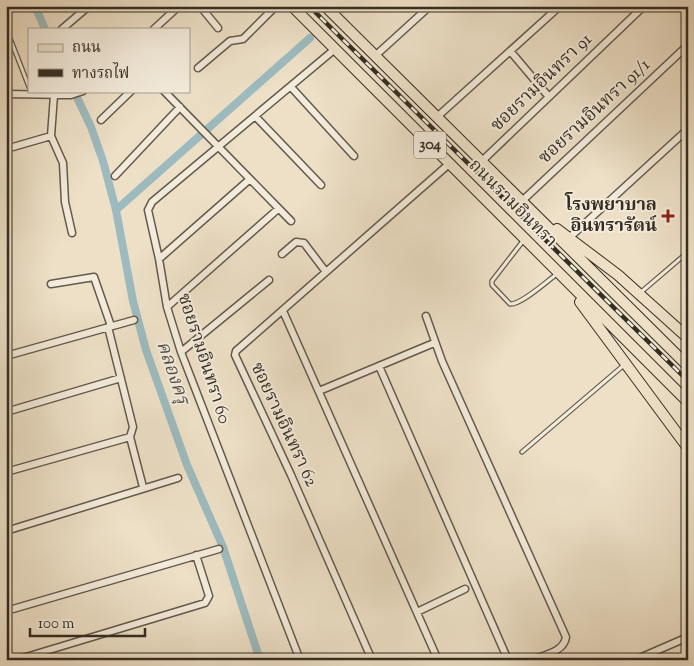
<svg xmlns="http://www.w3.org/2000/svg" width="694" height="666" font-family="'Sorts Mill Goudy','Noto Serif Thai',serif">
<rect width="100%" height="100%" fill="#ede0c7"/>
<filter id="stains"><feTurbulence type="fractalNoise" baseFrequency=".004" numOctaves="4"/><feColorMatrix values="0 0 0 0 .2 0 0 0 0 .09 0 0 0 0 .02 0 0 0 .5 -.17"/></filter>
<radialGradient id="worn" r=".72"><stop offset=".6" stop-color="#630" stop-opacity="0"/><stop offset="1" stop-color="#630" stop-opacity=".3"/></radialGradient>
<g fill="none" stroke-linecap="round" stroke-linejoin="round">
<path stroke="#9dbbbf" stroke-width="8" d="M35,6l10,23
M343,9l3,-3
M74,91l17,36 12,34 13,49 17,91 13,49 41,115 36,82 37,113
M116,210l194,-172"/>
<g stroke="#635a4c" stroke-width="5.5">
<path id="lane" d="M6,28l23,59
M523,241l-31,40v4l18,19c11,1 37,-23 47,-30
M640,293l48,-41
M522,452l102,-87"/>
</g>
<g stroke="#635a4c" stroke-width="9">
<path id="street" d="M200,6l18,22
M62,29l27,-23
M154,29l25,-23
M511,52l38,45
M375,56l55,-50
M198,68l32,-27 13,-2 33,-33
M291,87l63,69
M164,91l127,130
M6,94l65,1 12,-4
M54,95l-3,41 12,27 2,39 7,31
M255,116l66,69
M437,117l123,-111
M101,120l30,-29
M6,149l45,-13
M482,161l162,-155
M115,176l65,-69
M522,201l166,-156
M569,238l119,-109
M282,254l14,-12 8,1 22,29
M159,259l91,-80
M51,284l43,-7 17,49
M167,307l111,-98
M283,311l155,349
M426,316l16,45 124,276c-2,15 -22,18 -34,23
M108,327l25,100 -3,10 13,50
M181,352l88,-72
M6,356l128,-36
M379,366l129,294
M319,391l115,-48
M6,412l115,-34
M6,472l124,-35
M6,531l172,-53
M6,546l1,-15
M6,611l213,-62
M417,612l48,-23
M16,660l189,-57 4,-7 -13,-41
M300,660l-119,-308 -14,-45 -8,-48 -11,-49 4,-8 183,-153
M372,660l-81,-185 -56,-120 1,-4 213,-187
M635,660l53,-23"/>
</g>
<g stroke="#352d23" stroke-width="12">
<path id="primary" d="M292,6l396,396
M325,6l363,360
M557,229l61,46 70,63
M580,302l108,146"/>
</g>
<use href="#lane" stroke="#f3ebdb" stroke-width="3"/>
<use href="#street" stroke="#f3ebdb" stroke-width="6"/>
<use href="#primary" stroke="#ede0c7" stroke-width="10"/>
<g stroke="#352d23" stroke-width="4.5">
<path id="rail" d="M309,6l379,375"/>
</g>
<use href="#rail" stroke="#f3ebdb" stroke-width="2.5" stroke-dasharray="8" stroke-linecap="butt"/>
</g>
<path fill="#8f2418" stroke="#f3ebdb" stroke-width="2" d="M665.5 208.5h5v5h5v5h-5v5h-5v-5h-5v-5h5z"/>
<g text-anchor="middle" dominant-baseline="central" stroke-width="4" stroke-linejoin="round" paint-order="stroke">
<rect fill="#f3ebdb" stroke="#6e665a" stroke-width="1" x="414" y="131.5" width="32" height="27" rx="4"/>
<g font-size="16" font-weight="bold" fill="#352d23">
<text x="430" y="145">304</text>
</g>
<g font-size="18" fill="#352d23" stroke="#f3ebdb">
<text transform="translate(542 83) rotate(-44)">ซอยรามอินทรา 91</text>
<text transform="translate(595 112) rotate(-43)">ซอยรามอินทรา 91/1</text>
<text transform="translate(512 204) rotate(45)">ถนนรามอินทรา</text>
<text transform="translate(203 359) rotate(72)">ซอยรามอินทรา 60</text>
<text transform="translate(283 425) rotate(65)">ซอยรามอินทรา 62</text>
</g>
<g font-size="18" font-weight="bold" fill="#352d23" stroke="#f3ebdb" text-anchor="end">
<text x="657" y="206">โรงพยาบาล<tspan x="657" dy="21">อินทรารัตน์</tspan></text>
</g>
<g font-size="19" font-style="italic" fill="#4f504a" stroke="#f3ebdb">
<text transform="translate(172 373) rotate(71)">คลองครุ</text>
</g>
</g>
<rect width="694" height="666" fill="none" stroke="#ede0c7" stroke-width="25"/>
<rect x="8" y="8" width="679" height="651" fill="none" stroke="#352d23" stroke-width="2.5"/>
<rect x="12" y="12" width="669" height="641" fill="none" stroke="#352d23"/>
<rect x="28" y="28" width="162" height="65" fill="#f3ebdb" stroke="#a79f91"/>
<rect x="38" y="44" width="25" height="8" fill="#ede0c7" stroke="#a79f91"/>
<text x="72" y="52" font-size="15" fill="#352d23">ถนน</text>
<rect x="38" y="69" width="25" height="8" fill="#352d23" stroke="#a79f91"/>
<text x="72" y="78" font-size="15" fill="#352d23">ทางรถไฟ</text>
<path d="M30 628v8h115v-8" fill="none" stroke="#352d23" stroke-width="2.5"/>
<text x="38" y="628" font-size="15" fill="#352d23" stroke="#f3ebdb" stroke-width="4" paint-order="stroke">100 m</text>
<rect width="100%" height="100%" filter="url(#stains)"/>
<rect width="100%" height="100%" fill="url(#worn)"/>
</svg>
